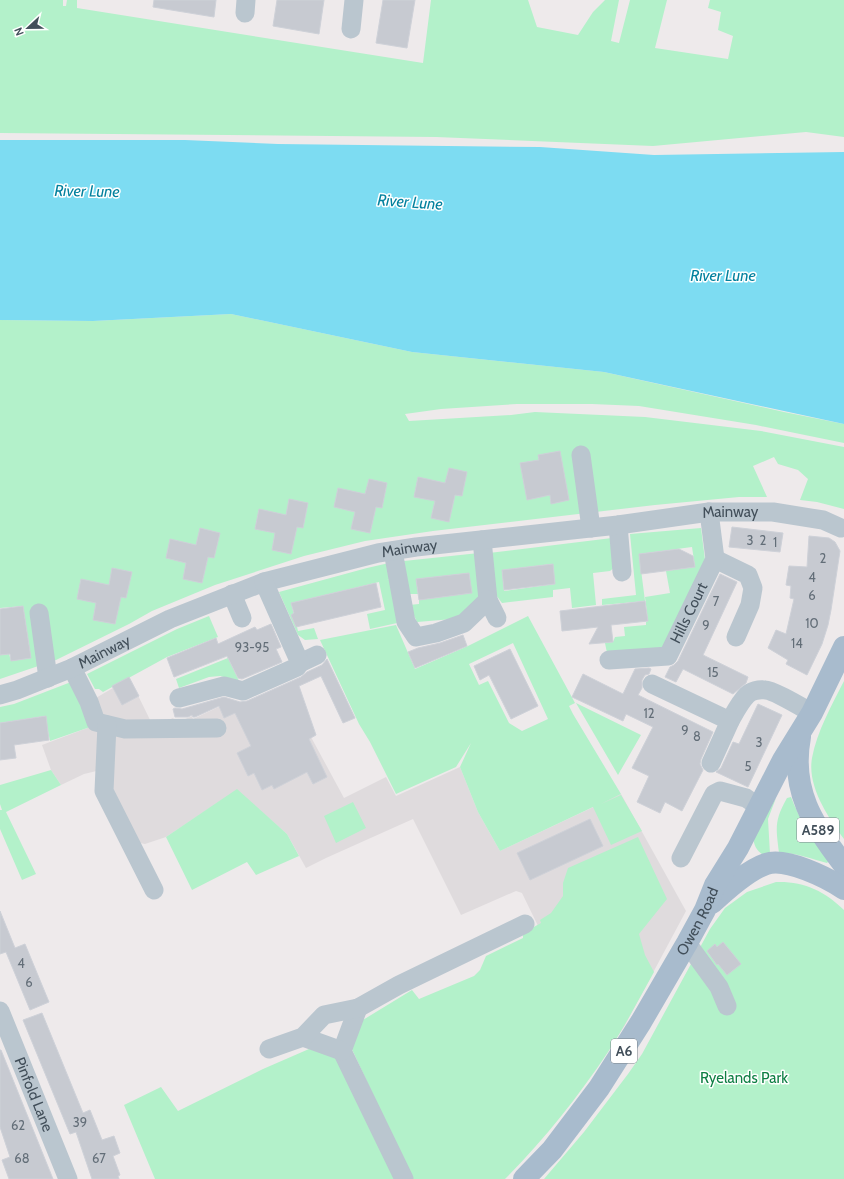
<svg xmlns="http://www.w3.org/2000/svg" width="844" height="1179" font-family="Cabin,sans-serif">
<rect width="100%" height="100%" fill="#eeeaeb"/>
<path fill="#dfdbdd" d="M129,677l24,49 20,-8 4,5 15,-7 1,3 36,-17 69,11 46,85 42,-21 10,19 64,-29 18,45 22,39 121,-57 65,117 -61,114 -17,26 -68,-121 -18,-37 -6,-2 -55,24 -48,-96 -87,39 -20,10 -19,-34 -50,-44 -71,47 -21,7 -5,-1 -27,-54 -8,-20 -21,5 -23,11 -10,-15 -9,-25 48,-18 -1,-25 24,-14 -1,-2z"/>
<path fill="#b3f1ca" fill-rule="evenodd" d="M0,0h63v6h3l1,-6h10v8l346,55 8,-63h97l9,27 41,8 15,-23 12,-12h14l-8,41 8,2 11,-43h37l-12,48 73,11 5,-23 -15,-6 3,-18 -13,-4 2,-8h134v137l-38,-5 -153,14 -217,-9 -436,-4z
M231,314l181,38 192,20 180,40 60,12v19l-88,-18 -117,-19 -47,-2h-75l-76,5 -36,5 4,7 102,-6 24,-3 110,5 116,14 83,16v62l-27,-7 -17,-2 8,-21 -10,-9 -20,-6 -4,-7 -21,9 14,31h-28l-84,8 -222,26 -68,10 -61,15 -89,29 -63,26 -23,13 -73,36 -56,19v-24l9,-1 2,7 20,-3 -8,-52 -23,2v-288l93,1z
M701,528l4,32 -39,87 -59,6 -2,-10 8,-1 2,-5 10,-1 -1,-9 22,-2v-3l2,-1 -3,-24 25,-4 -4,-22 29,-4 -3,-20 -53,7 6,47 -43,4v-6l34,-4 -6,-61z
M612,538l3,29 -5,4 -17,2 3,32 -24,3 -2,-20 -17,2v7l-51,6 -9,-12 -4,-38zM552,564l3,20 -51,7 -2,-21z
M479,553l4,39 -6,13 -24,14 -36,3 -8,-17 10,-1v-4l52,-7 -2,-20 -53,6 2,15h-9l-5,-33z
M389,563l4,15 -6,2 6,-1 4,44 -27,6 -3,-15 18,-4 -6,-28 -88,21 7,28 16,-3 4,11 -13,1 -7,-5 -19,-43 88,-24z
M209,616l9,21 -51,20 -64,35 -4,-3h-4l-8,-15 90,-45z
M528,616l47,87 -6,3 4,8 48,80 -20,10 20,-9 21,36 -31,14 -18,-38 -93,44 -22,-39 -18,-45 11,-24 -15,24 -60,27 -26,-52 -11,-18 -39,-84 76,-15 19,44 53,-23zM513,643l35,76 -26,12 -13,-8 -21,-42 -9,4 -10,-21z
M228,658l11,23 -19,-5 -11,1 -30,11 -3,-9z
M844,681v158c-16,-22 -37,-53 -32,-81 5,-27 20,-53 32,-77z
M71,682l19,45 -40,14 -5,-25 -45,7v-16l14,-3z
M576,703l65,32 -23,40z
M51,770l10,15 -55,27 30,62 -14,6 -22,-51v-19h2l-2,-6v-19z
M237,789l50,45 12,22 -43,19 -9,-13 -55,28 -26,-53z
M791,797c9,24 23,43 38,64l-2,2c-15,-4 -32,-11 -48,-10 -3,-25 -5,-32 8,-55z
M776,798l-8,21 2,35 -7,1c-7,-5 -9,-10 -10,-18z
M353,802l13,26 -30,15 -12,-27z
M638,837l29,62 -28,35 6,21 9,17c-15,27 -29,54 -46,80 -30,45 -65,89 -103,127h-93l-62,-134 8,-22 54,-33 7,9 55,-23 6,-6 6,-14 37,-18v-5l18,-10 -1,-3 11,-7 12,-17v-13l5,-15z
M776,882c27,-1 49,9 68,28v269h-300l40,-47 44,-58 14,-20 68,-125 15,-21 22,-16z
M309,1049l25,4 64,126h-243l-31,-74 37,-18 17,24 85,-42z"/>
<path fill="#7ddcf2" d="M0,140h185l93,4 262,3 114,8 190,-3v272l-240,-52 -192,-20 -181,-38 -138,7 -93,-1z"/>
<path fill="#c7cad1" stroke="#ced1d8" d="M154,0h62l-2,17 -61,-10z
M277,0h47l-5,34 -46,-8z
M383,0h32l-8,48 -31,-5z
M560,451l9,49 -18,4 -1,-9 -23,5 -7,-37 19,-3 -1,-5z
M449,468l18,4 -5,24 -7,-1 -6,27 -18,-4 4,-17 -21,-4 4,-20 27,6z
M369,479l18,4 -5,25 -6,-1 -6,26 -19,-4 4,-17 -21,-5 4,-19 27,6z
M289,499l19,4 -5,25 -6,-1 -6,27 -19,-4 3,-17 -20,-4 4,-20 27,6z
M732,527l51,6 -3,19 -51,-5z
M200,528l20,5 -6,25 -6,-1 -6,26 -19,-4 3,-16 -20,-5 4,-19 26,6z
M809,536l20,2 6,4 5,9 -9,59 -3,15 -6,19 -15,31 -21,-11 2,-4 -20,-12 8,-18 10,4 8,-35 -4,-1 1,-12 -5,-1 3,-19 18,1z
M679,549l14,7 2,11 -54,7 -2,-20z
M553,564l2,20 -51,6 -2,-20z
M112,568l20,4 -6,26 -5,-1 -6,27 -22,-4 3,-17 -19,-4 4,-20 28,6z
M469,573l3,20 -53,7 -3,-21z
M720,574l17,8 -34,73 45,22 -2,6 -13,11 -50,-25 -7,13 -11,-5 5,-10 4,-2 4,-4z
M376,583l5,24 -85,20 -5,-12 3,-2 -3,-10z
M645,601l3,20 -37,4 2,17 -24,2 9,-17 -36,4 -2,-20z
M23,606l8,52 -20,3 -1,-7 -10,1v-46z
M271,624l10,23 -5,2 6,13 -40,17 -4,-1 -11,-22 -53,21 -7,-19 49,-20 2,6 37,-17 2,3z
M463,635l4,11 -52,22 -7,-16 10,-4 22,-5z
M510,649l28,57 -27,13 -22,-44 -9,5 -6,-14z
M327,659l28,59 -12,5 -22,-47 -22,10 17,49 -7,4 18,38 -14,7 -6,-12 -33,17 -2,-4 -10,5 -8,-17 -6,3 -11,-23 14,-7 -16,-33 -11,5 -5,-12 -24,11h-2l-1,-2 -4,2h-13l-2,-8 2,-1 7,1 42,-12 16,5 7,-1 54,-24 6,-5 15,-7z
M649,668l2,1 -2,5 -4,1 -3,5v8l-4,7 75,37 -12,27 -1,5 3,6 -21,41 -17,-9 -5,11 -23,-11 12,-26 -17,-8 21,-41 -27,-13 -3,7 -51,-24 11,-23 40,20 12,-25z
M129,677l10,19 -17,9 -10,-19z
M758,704l24,11 -34,72 -32,-15 5,-4 12,-26 6,2z
M46,716l3,24 -35,5 2,13 -16,2v-37z
M590,819l13,27 -73,34 -13,-27z
M0,911l15,37 10,-4 24,58 -19,8 -24,-58 -6,2z
M723,942l18,22 -14,11 -9,-11 -1,1 -10,-14 8,-7 2,3z
M42,1013l41,100 7,-3 12,30 12,-4 6,17 -7,3 7,19 -2,1 1,3h-27l-16,-47 -6,2 -47,-114z
M0,1050h1l52,129h-44l-7,-19 8,-3 -10,-30z"/>
<g fill="none" stroke-linecap="round" stroke-linejoin="round">
<g stroke="#bac6cf" stroke-width="19">
<path d="M245,13l1,-13"/>
<path d="M351,29l3,-29"/>
<path d="M581,455l10,73"/>
<path d="M618,525l4,47"/>
<path d="M393,551l13,71 10,15 20,-4 28,-10 24,-23 -6,-60"/>
<path d="M715,559l33,16 5,13 -3,17 -14,32"/>
<path d="M232,594l10,24"/>
<path d="M488,600l9,18"/>
<path d="M39,613l9,65"/>
<path id="s1" d="M609,660l59,-4 47,-97 -6,-47"/>
<path d="M300,663l17,-8"/>
<path d="M72,668l17,34 7,20 29,7 92,-1"/>
<path d="M652,684l78,37c5,-9 10,-19 17,-26 4,-4 12,-6 18,-5 8,0 38,18 47,23"/>
<path id="s2" d="M0,695l17,-5 55,-22 98,-49 94,-37 114,-29 38,-6 202,-22 91,-13h64l50,8 18,8"/>
<path d="M179,698l45,-12 19,5 54,-24 3,-4 -36,-81"/>
<path d="M107,725l-3,66 50,99"/>
<path d="M711,763l19,-42"/>
<path d="M681,858l33,-64 6,-3 26,7 13,9"/>
<path d="M687,943l32,44 8,19"/>
<path d="M358,1008l-16,43 62,128"/>
<path id="s3" d="M0,1011l68,168"/>
<path d="M303,1037l39,14"/>
<path d="M269,1049l34,-12 21,-22 34,-7 41,-23 126,-61"/>
</g>
<g stroke="#a8bbcd" stroke-width="22">
<path d="M800,737c-10,53 13,88 44,128"/>
<path d="M712,903c14,-13 36,-33 54,-39 20,-7 62,14 78,25"/>
<path id="s4" d="M524,1179l28,-29 47,-62 42,-66 46,-79 18,-33 10,-25 23,-37 45,-88 29,-47 32,-66"/>
</g>
</g>
<g text-anchor="middle" dominant-baseline="central" stroke-width="3" stroke-linejoin="round" paint-order="stroke">
<g font-size="13" fill="#636e78">
<text x="750" y="540">3</text>
<text x="763" y="540">2</text>
<text x="775" y="542">1</text>
<text x="823" y="558">2</text>
<text x="812" y="577">4</text>
<text x="812" y="595">6</text>
<text x="716" y="601">7</text>
<text x="812" y="623">10</text>
<text x="706" y="625">9</text>
<text x="797" y="643">14</text>
<text x="252" y="647">93-95</text>
<text x="713" y="672">15</text>
<text x="649" y="713">12</text>
<text x="685" y="730">9</text>
<text x="697" y="736">8</text>
<text x="759" y="742">3</text>
<text x="748" y="766">5</text>
<text x="21" y="963">4</text>
<text x="29" y="982">6</text>
<text x="80" y="1122">39</text>
<text x="18" y="1125">62</text>
<text x="22" y="1158">68</text>
<text x="99" y="1158">67</text>
</g>
<g fill="#fff" stroke="#7b848c" stroke-width="1">
<rect x="797" y="818" width="42" height="24" rx="3"/>
<rect x="611" y="1039" width="26" height="24" rx="3"/>
</g>
<g font-size="14" font-weight="bold" fill="#424f5a">
<text x="818" y="830">A589</text>
<text x="624" y="1051">A6</text>
</g>
<g font-size="15" fill="#424f5a" stroke="#fff">
<text stroke="none"><textPath href="#s2" startOffset="760">Mainway</textPath></text>
<text stroke="none"><textPath href="#s2" startOffset="437">Mainway</textPath></text>
<text stroke="none"><textPath href="#s1" startOffset="107">Hills Court</textPath></text>
<text stroke="none"><textPath href="#s2" startOffset="113">Mainway</textPath></text>
<text stroke="none"><textPath href="#s4" startOffset="312">Owen Road</textPath></text>
<text stroke="none"><textPath href="#s3" startOffset="90">Pinfold Lane</textPath></text>
</g>
<g font-size="15" fill="#0f7f44" stroke="#fff">
<text x="744" y="1078">Ryelands Park</text>
</g>
<g font-size="16" font-style="italic" fill="#03819e" stroke="#fff">
<text transform="translate(87 191) rotate(1)">River Lune</text>
<text transform="translate(410 202) rotate(4)">River Lune</text>
<text x="723" y="275">River Lune</text>
</g>
</g>
<g transform="translate(28 28) rotate(248)" stroke="#ffffff" stroke-width="3" paint-order="stroke">
<path d="M0-3L7 15L0 10L-7 15Z" fill="#424f5a"/>
<text y="-6" font-size="11" font-weight="bold" text-anchor="middle" fill="#424f5a">N</text>
</g>
</svg>
